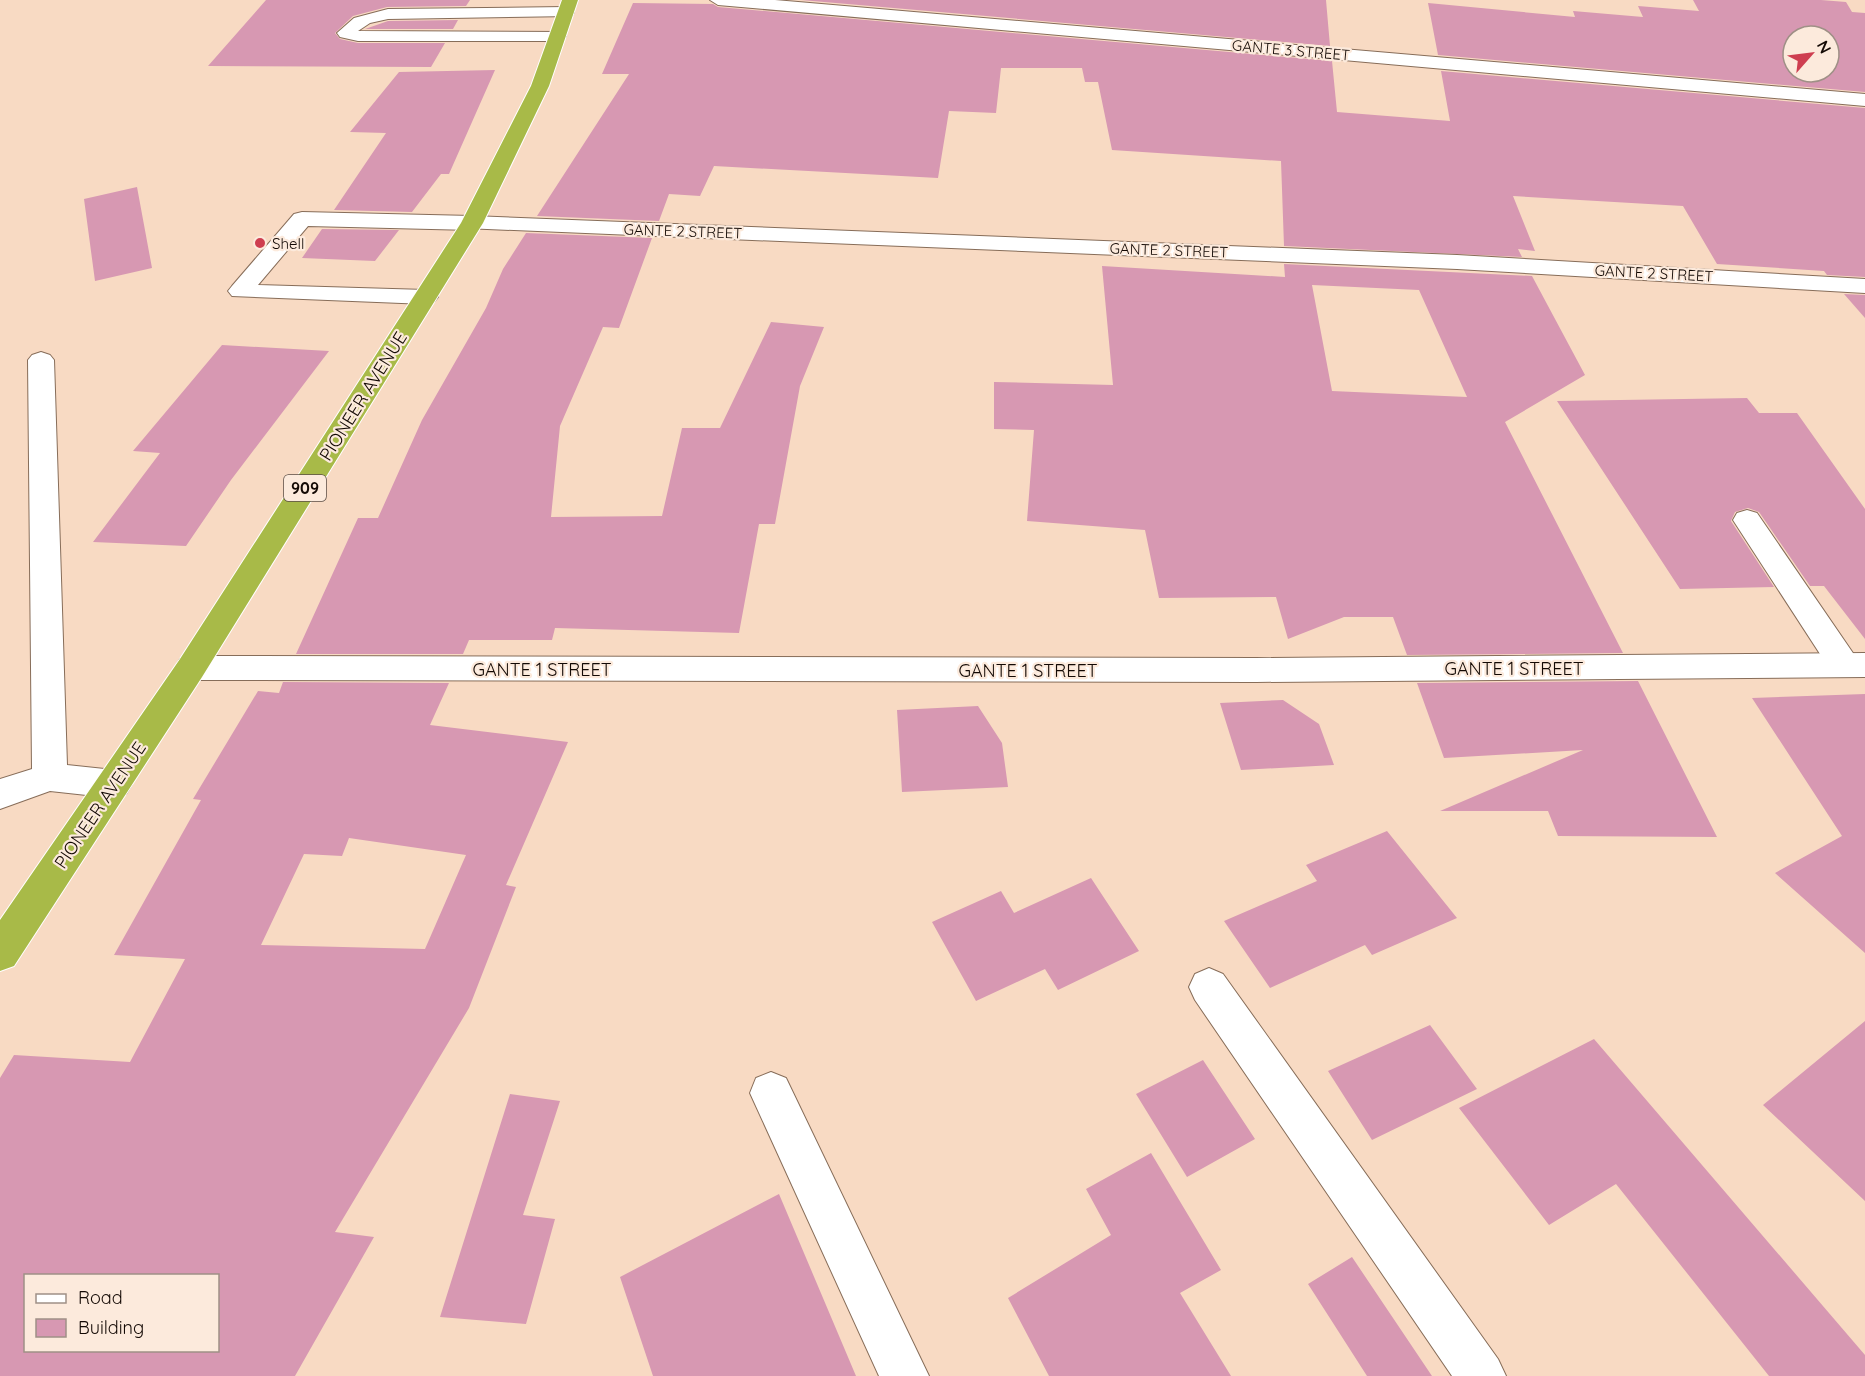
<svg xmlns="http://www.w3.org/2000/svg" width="1865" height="1376" font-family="Quicksand,sans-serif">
<rect width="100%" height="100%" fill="#f8dac3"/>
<path fill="#d798b2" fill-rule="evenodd" d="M266,0h204l-4,6 -79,1 -34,9 -18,17 5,6 18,4h87l-14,24 -223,-1z
M801,0h525l4,46z
M1693,0h128l25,2 6,10 13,1v79l-427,-37 -10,-52 147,14 -2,-6 70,6 -5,-11 61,5zM1793,36h36v36h-36z
M633,3l80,1 5,3 614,54 5,51 113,9 -9,-50 424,37v169l-38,-2 -3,-4 -107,-7 -34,-58 -170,-10 22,55 -17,-2 4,8 -238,-11 -3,-85 -169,-11 -14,-68h-13l-3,-14h-81l-5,45 -47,-2 -11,67 -224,-12 -14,30 -31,-2 -10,27 -122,-5 92,-142h-27z
M458,20l-5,9h-88l23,-8z
M495,70l-46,104h-8l-29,38 -78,-2 52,-77 -36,-1 49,-60z
M137,187l15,81 -57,13 -11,-82z
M322,229l77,1 -24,31 -73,-3z
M526,233l126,5 -33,90 -16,-1 -43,99 -9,91 111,-1 20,-88h38l51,-106 53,5 -24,59 -25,138h-16l-20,109 -184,-5 -3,12h-83l-6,14h-167l62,-136h20l44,-98 64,-112 17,-39z
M1284,264l248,12 53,99 -80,47 118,231 -216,2 -14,-38h-49l-56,22 -12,-42 -117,1 -14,-68 -118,-9 7,-91 -40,-1v-47l119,3 -11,-119 183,11zM1312,285l107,5 48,107 -135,-6z
M1844,294l21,1v23z
M222,345l107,6 -98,129 -45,66 -93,-4 67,-89 -27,-2z
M1747,398l12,15h38l68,96v130l-41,-53h-14l-51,-74 -11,-4 -13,4 -4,9 43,66 -94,2 -123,-188z
M1638,681l79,156 -159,-1 -10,-25h-108l143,-61 -139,8 -27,-75z
M283,682l166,1 -19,42 138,17 -62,143 10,2 -47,121 -134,224 39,5 -79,139h-295v-298l14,-23 116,7 55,-103 -71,-4 87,-155 -8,-1 65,-108 21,2zM349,838l117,17 -41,94 -164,-4 43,-91 38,2zM26,1275h192v75h-192z
M1865,694v259l-90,-80 67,-37 -90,-138z
M1283,700l36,24 15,41 -93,5 -21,-67z
M978,706l24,37 6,44 -106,5 -5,-82z
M1387,831l70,87 -85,37 -7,-10 -95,43 -46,-67 93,-40 -11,-16z
M1091,878l48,73 -81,39 -13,-21 -69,32 -44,-79 69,-31 13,22z
M1865,1021v180l-102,-96z
M1430,1025l47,64 -105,51 -44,-69z
M1594,1039l271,316v21h-96l-153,-192 -67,41 -90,-117z
M1203,1060l52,79 -68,38 -51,-83z
M510,1094l50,7 -37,114 32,4 -29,105 -86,-7z
M1151,1153l70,117 -41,23 51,83h-182l-41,-78 103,-63 -25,-46z
M779,1194l77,182h-203l-33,-99z
M1352,1257l80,119h-65l-59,-92z"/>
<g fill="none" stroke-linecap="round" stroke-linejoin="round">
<g stroke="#876d59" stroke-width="2">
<path id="service" d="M566,7l8,5 -2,4 -184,3 -18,4 -12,8 205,1 3,4 -3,4 -6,1h-199l-18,-4 -3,-4 17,-15 34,-9z
M302,212l170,4 8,2 3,5 -3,5 -8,2 -164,-4 -50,59 168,5 8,2 4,5 -4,5 -8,2 -194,-8 -4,-5 4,-5 62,-72z
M1747,510l10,3 98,143 5,9 -5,9 -11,3 -11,-3 -100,-154 4,-7z"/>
</g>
<g stroke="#876d59" stroke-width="2">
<path id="minor" d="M710,0h65l1090,94v12l-1147,-101z
M472,216l985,39 408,24v14l-408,-24 -993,-41 -3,-5 3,-5z
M41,352l9,3 4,5 13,405 47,5 12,4 6,10 -6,10 -12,4 -64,-7 -50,18v-30l32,-10 -4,-409 4,-5z
M1865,653v24l-609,5 -1065,-2 -11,-3 -5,-9 5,-9 11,-3 1065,2z
M1209,968l14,6 275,385 8,17h-54l-257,-376 -6,-13 6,-13z
M771,1072l15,6 143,298h-50l-129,-283 6,-15z"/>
</g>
<g stroke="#fff" stroke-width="2">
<path id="trunk" d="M562,0h16l-29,86 -66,137 -281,454 -188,289 -14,5v-51l180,-261 281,-436 70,-137z"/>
</g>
<use href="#service" fill="#fff" fill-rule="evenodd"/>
<use href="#minor" fill="#fff" fill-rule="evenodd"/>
<use href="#trunk" fill="#a8ba48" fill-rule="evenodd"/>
</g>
<circle fill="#ce3e50" stroke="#fceadc" stroke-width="2" cx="260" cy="243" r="6"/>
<g text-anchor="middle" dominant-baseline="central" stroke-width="4.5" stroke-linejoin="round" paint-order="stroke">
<g font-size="15" fill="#130904" stroke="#fceadc">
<text transform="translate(1291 50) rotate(5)">GANTE 3 STREET</text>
<text transform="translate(683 231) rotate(2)">GANTE 2 STREET</text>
<text transform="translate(1169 250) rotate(2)">GANTE 2 STREET</text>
<text transform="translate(1654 273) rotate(3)">GANTE 2 STREET</text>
</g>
<g font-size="15" fill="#130904" stroke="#fceadc" text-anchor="start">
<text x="272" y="243">Shell</text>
</g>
<rect fill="#fceadc" stroke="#594c45" stroke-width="1.5" x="284" y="475" width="42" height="26" rx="4.5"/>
<g font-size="16" font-weight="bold" fill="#130904">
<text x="305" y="488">909</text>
</g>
<g font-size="18" fill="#130904" stroke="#fceadc">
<text transform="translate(363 396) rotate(-58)">PIONEER AVENUE</text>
<text x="1514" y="668">GANTE 1 STREET</text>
<text x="542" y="669">GANTE 1 STREET</text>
<text x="1028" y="670">GANTE 1 STREET</text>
<text transform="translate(100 805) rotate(-56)">PIONEER AVENUE</text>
</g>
</g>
<rect x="24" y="1274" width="195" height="78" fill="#fceadc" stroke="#9f9086" stroke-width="1.5"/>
<rect x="36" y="1294" width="30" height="9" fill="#ffffff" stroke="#9f9086" stroke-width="1.5"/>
<text x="78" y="1304" font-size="18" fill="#130904">Road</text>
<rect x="36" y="1319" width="30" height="18" fill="#d798b2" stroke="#9f9086" stroke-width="1.5"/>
<text x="78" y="1334" font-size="18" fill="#130904">Building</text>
<g transform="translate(1811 54) rotate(62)"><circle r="28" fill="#fceadc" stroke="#9f9086" stroke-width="1.5"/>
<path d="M0-4.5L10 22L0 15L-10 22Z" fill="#ce3e50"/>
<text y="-9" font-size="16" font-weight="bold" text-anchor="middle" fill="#130904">N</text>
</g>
</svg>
